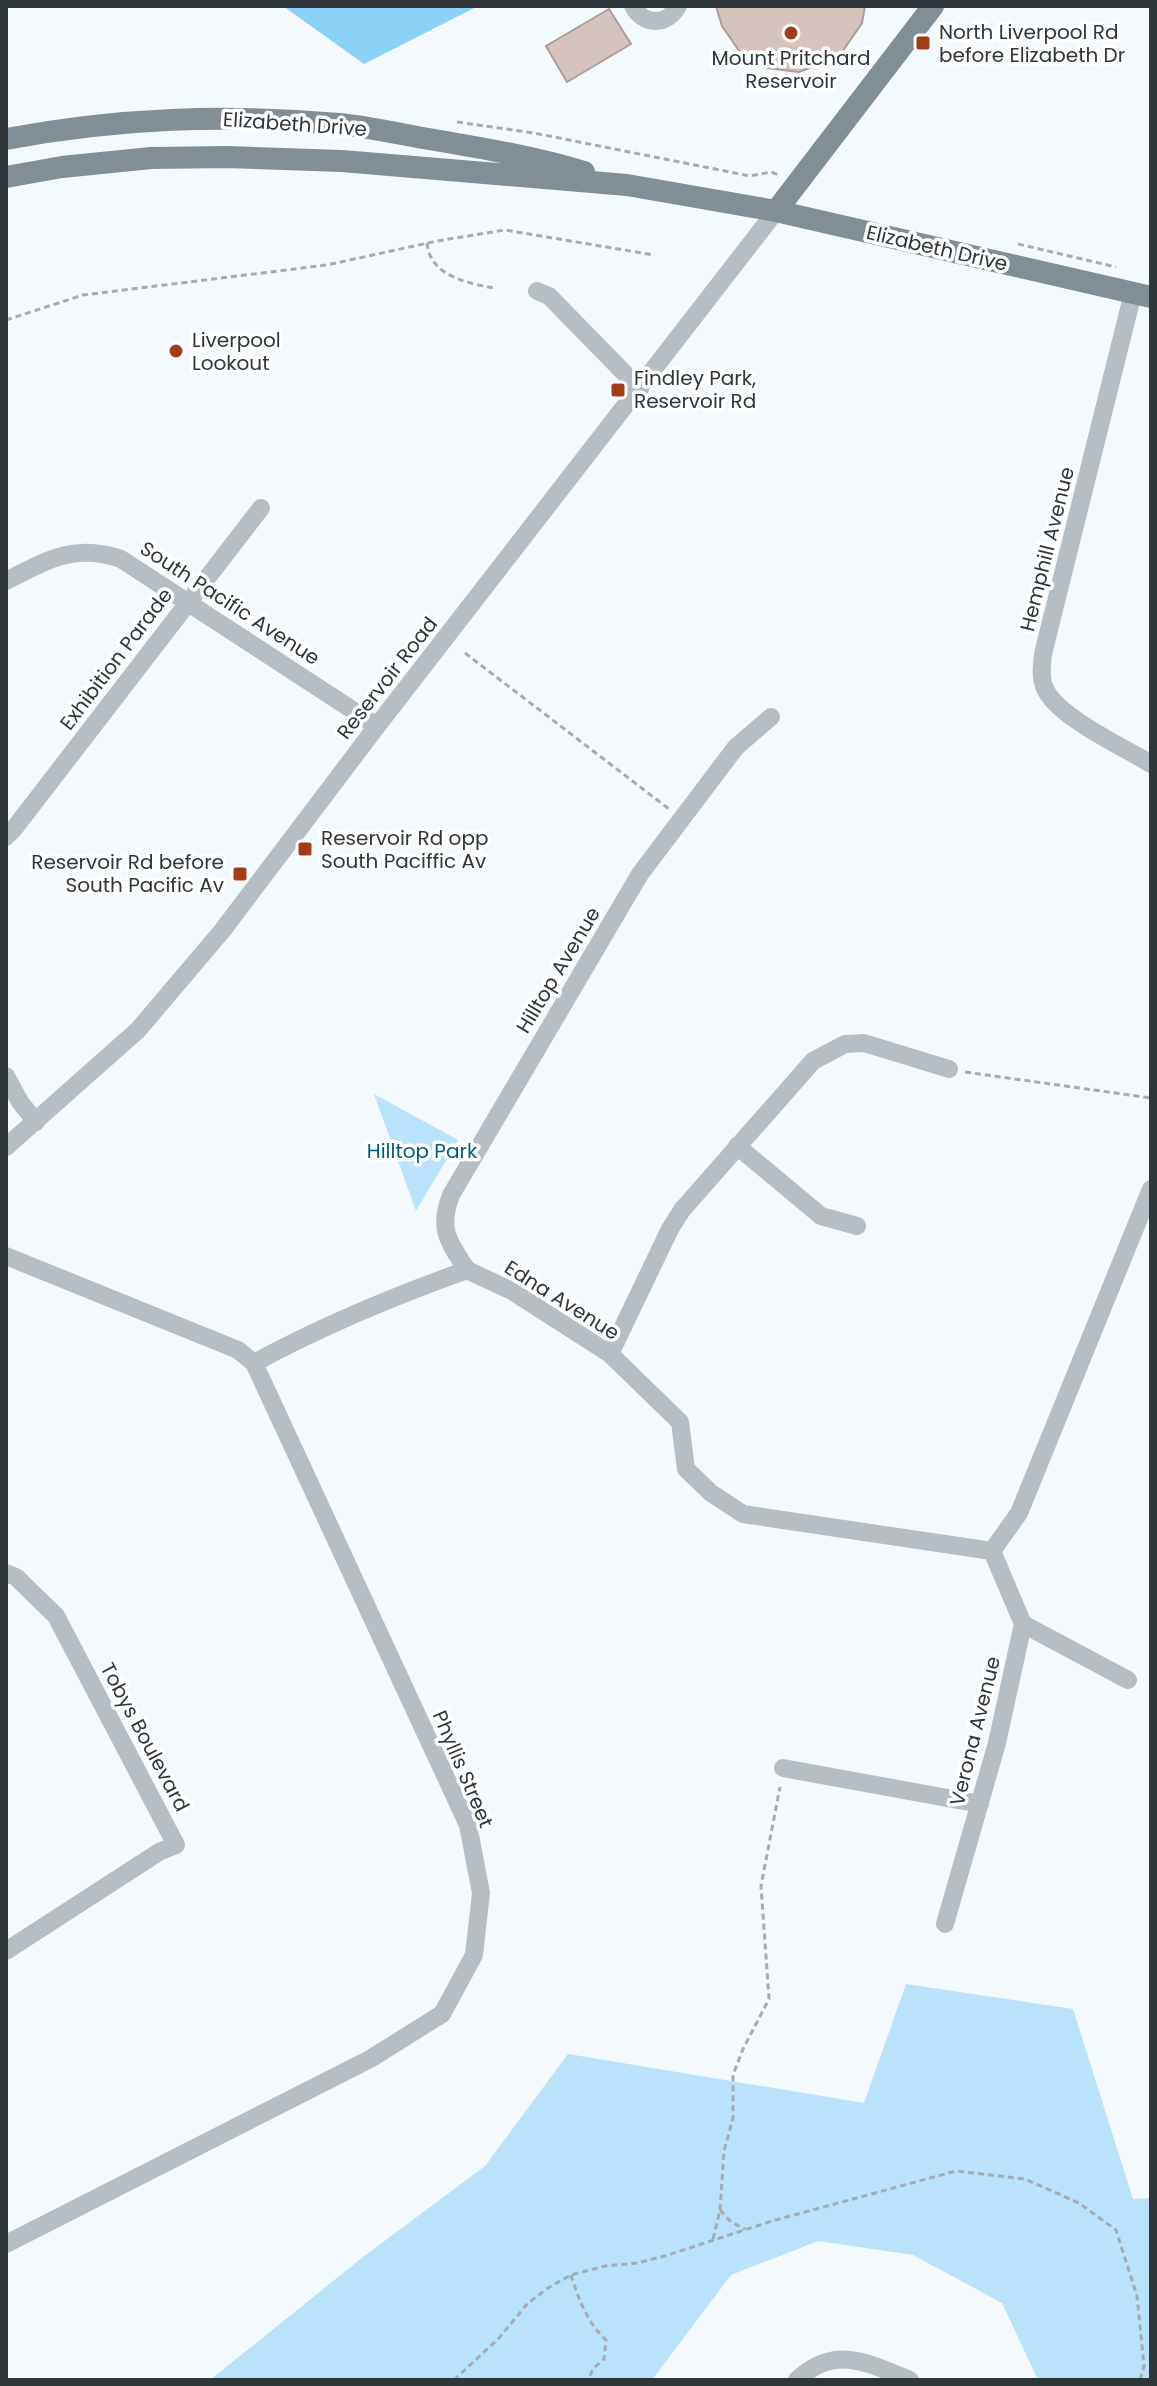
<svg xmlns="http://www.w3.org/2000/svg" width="1157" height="2386" font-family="Poppins,sans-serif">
<rect width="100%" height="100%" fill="#f3f9fd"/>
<path fill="#b9e3fb" d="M374,1094l84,46 -42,71z
M906,1984l167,25 60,190 18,-1v182h-113l-36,-77 -89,-48 -95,-14 -87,34 -79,105h-442l153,-123 122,-91 83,-112 296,49z"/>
<path fill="#8bd0f6" d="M283,6h195l-114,58z"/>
<path fill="#d5c3bd" stroke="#ad9c97" stroke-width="2" d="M716,6h149l-3,17 -20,29 -13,9 -30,11 -32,-4 -27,-16 -18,-26z
M609,9l22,35 -64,38 -21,-36z"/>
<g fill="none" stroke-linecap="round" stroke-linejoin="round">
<path stroke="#a5acaf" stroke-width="3" stroke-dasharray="6 4" stroke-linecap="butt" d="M457,122l77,11 216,43 21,-4 8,3
M427,243c3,33 40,40 67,45
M1018,244l98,23
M6,320l77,-25 244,-30 110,-24 68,-11 149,25
M465,653l204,156
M965,1072l186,26
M720,2210l11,12 14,7
M713,2239l7,-29 4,-59 9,-33v-43l10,-26 26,-50 -8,-113 19,-99
M571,2275c7,23 17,49 35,65l-2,19 -11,10 -5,11
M454,2380l45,-42 29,-35 20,-15 23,-13 34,-9 32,-3 31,-8 104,-34 184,-50 69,8 54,24 37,27 21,66 7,70 -4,14"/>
<path stroke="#b7bec3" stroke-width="18" d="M633,6c11,20 34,20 45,0
M537,291l12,5 91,93
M1133,293l-90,361c-1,11 -3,21 1,32 9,29 81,62 107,78
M6,581c41,-21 69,-38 115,-22l256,167
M6,837l7,-7 248,-322
M6,1076l14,26 16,20
M737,1146l84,70 36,10
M6,1147l132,-117 84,-99 155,-205 399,-515
M6,1256l232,94 16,13c68,-37 140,-67 213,-93l45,21 98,63 70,68 6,47 25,24 32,21 249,37
M467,1270c-19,-29 -29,-41 -16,-75l189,-321 96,-127 35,-30
M610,1354l60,-125 12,-19 131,-149 32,-17 19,-1 85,26
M992,1551l27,-38 132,-324
M6,1573l10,4 40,39 120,229 -17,7 -153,99
M1023,1624l105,56
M783,1768l197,36
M945,1924l52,-181 26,-119 -31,-73
M6,2244l364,-185 72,-45 32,-59 7,-62 -13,-68 -214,-462
M797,2380c38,-36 71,-17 113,0"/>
<path stroke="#818e96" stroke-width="22" d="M6,139c113,-21 218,-25 333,-15 32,3 65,11 96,16 51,9 100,17 149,32
M6,177l56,-10 89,-9 76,-1 115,4 285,24 149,26 375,86
M776,211l157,-205"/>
</g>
<g fill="#a33c19" stroke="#fff" stroke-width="3">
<circle cx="791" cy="33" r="8"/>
<rect x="915" y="35" width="16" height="16" rx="4"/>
<circle cx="176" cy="351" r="8"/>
<rect x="610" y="382" width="16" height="16" rx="4"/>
<rect x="297" y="841" width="16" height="16" rx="4"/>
<rect x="232" y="866" width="16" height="16" rx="4"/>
</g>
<g text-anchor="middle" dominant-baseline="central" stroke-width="7" stroke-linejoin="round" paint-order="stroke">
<g font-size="20" fill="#2f3639" stroke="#fff" text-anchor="start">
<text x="939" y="32">North Liverpool Rd<tspan x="939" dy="23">before Elizabeth Dr</tspan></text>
<text x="791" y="58" text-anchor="middle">Mount Pritchard<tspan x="791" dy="23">Reservoir</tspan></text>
<text x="192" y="340">Liverpool<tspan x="192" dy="23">Lookout</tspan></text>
<text x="634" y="378">Findley Park,<tspan x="634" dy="23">Reservoir Rd</tspan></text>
<text x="321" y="838">Reservoir Rd opp<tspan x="321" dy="23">South Paciffic Av</tspan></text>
<text x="224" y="862" text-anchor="end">Reservoir Rd before<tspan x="224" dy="23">South Pacific Av</tspan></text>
</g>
<g font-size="20" fill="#2f3639" stroke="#fff">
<text transform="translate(295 124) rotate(4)">Elizabeth Drive</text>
<text transform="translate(937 248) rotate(13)">Elizabeth Drive</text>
<text transform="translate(1047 549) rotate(-76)">Hemphill Avenue</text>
<text transform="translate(230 603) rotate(33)">South Pacific Avenue</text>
<text transform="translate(116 659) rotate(-53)">Exhibition Parade</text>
<text transform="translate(387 678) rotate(-52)">Reservoir Road</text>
<text transform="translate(558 970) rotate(-59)">Hilltop Avenue</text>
<text transform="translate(562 1300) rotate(32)">Edna Avenue</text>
<text transform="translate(975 1731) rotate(-76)">Verona Avenue</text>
<text transform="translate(145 1737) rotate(62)">Tobys Boulevard</text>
<text transform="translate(463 1769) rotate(67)">Phyllis Street</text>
</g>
<g font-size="20" fill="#005d81" stroke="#fff">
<text x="422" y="1151">Hilltop Park</text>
</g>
</g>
<rect width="1157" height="2386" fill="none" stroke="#2f3639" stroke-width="16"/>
</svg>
